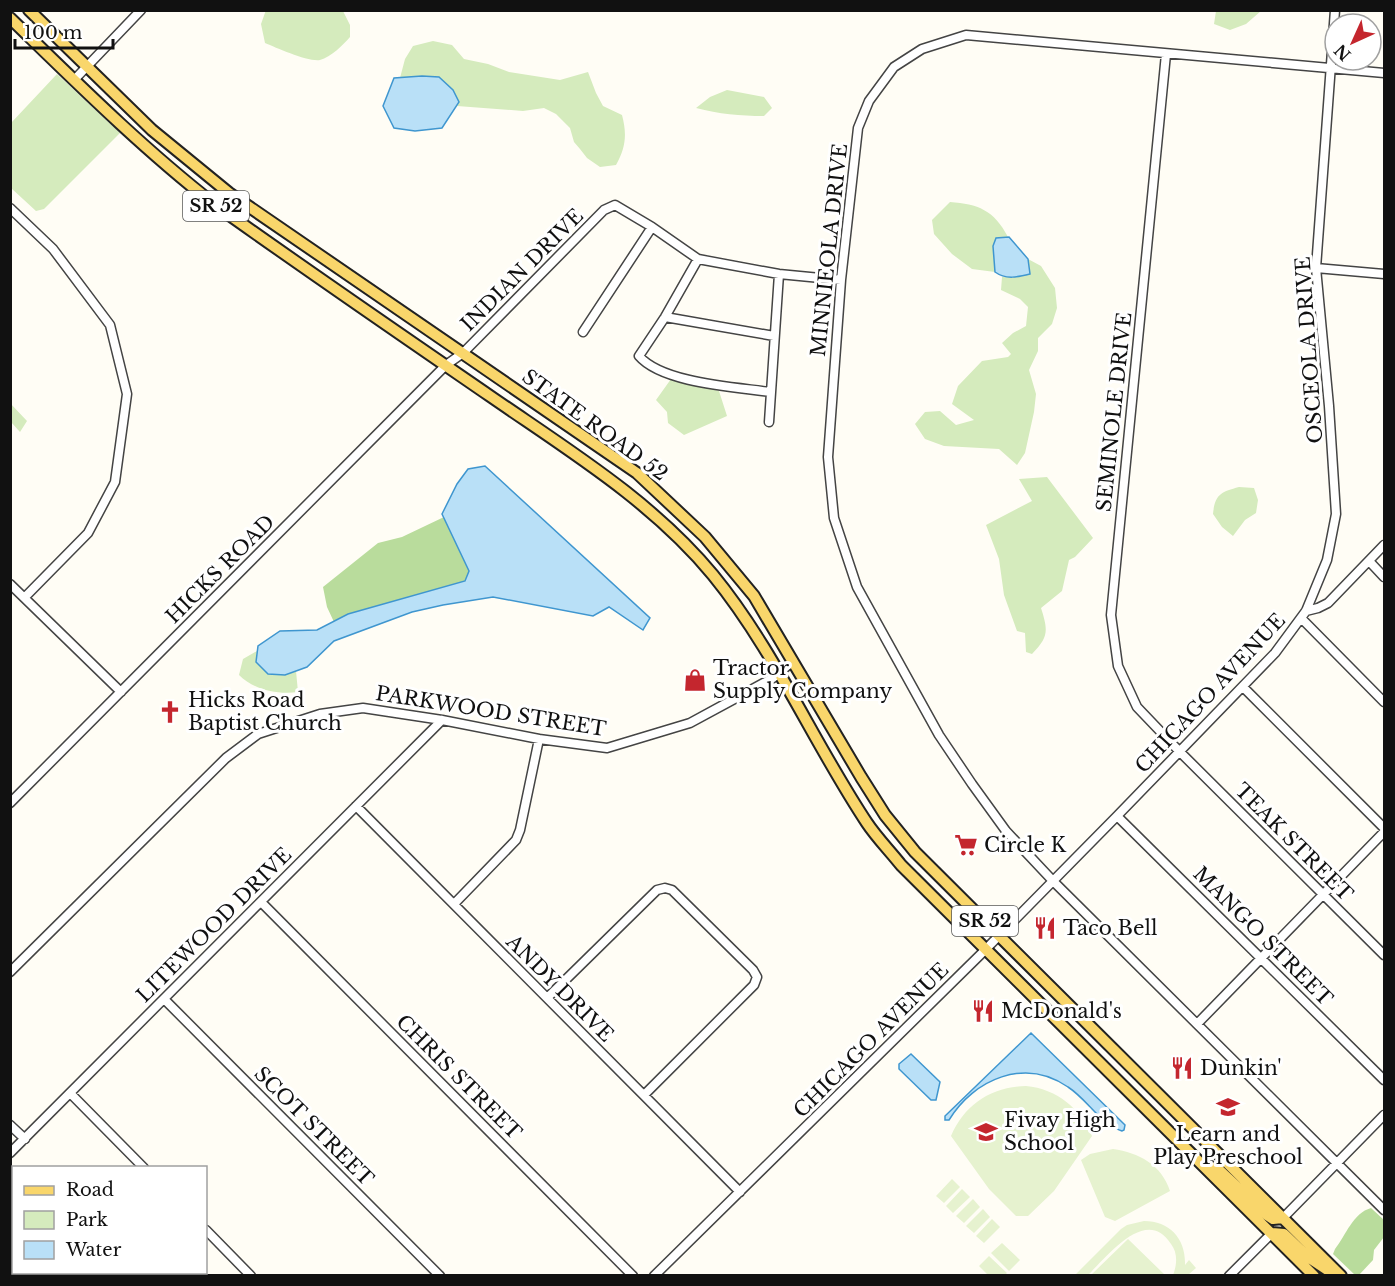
<svg xmlns="http://www.w3.org/2000/svg" width="1395" height="1286" font-family="'Libre Baskerville',serif">
<rect width="100%" height="100%" fill="#fffdf5"/>
<path fill="#d5ebbd" d="M266,10l77,1 7,14v12c-7,8 -19,20 -30,23 -12,2 -43,-12 -55,-17l-4,-19z
M1216,11v-1l45,1 -15,13 -16,6 -16,-6z
M433,41l19,4 12,14 24,5 21,8 51,8 28,-8 8,21 7,13 19,9c5,19 4,32 -6,50l-16,2 -13,-9 -7,-9 -6,-7 -4,-14 -14,-14 -12,-6 -21,3 -66,-5 2,-4 -37,-26 -22,2 5,-19 8,-13z
M57,74l63,59 -76,76 -8,2 -25,-23v-65z
M727,90l37,7 8,11 -8,8c-24,0 -45,-2 -68,-8l14,-11z
M950,202c28,2 44,8 58,35l-11,1 -4,7 2,27 -23,-3 -20,-15 -18,-20 -2,-14z
M1028,259l13,7 14,22 2,20 -5,16 -14,14v13l-9,19 7,24 -2,18 -9,41 -8,12 -18,-16 -55,-3 -19,-7 -10,-15 10,-12 15,-1 16,14 18,-5 -22,-16 6,-18 24,-25 26,-4 3,-3 -9,-11 11,-10 13,-7 2,-19 -8,-8 -19,-9 1,-13h16l12,-3z
M671,379l48,12 8,25 -43,19 -16,-12 -1,-11 -11,-12z
M10,403l17,18 -7,11 -9,-10z
M1047,477l46,61 -18,19 -6,3 -7,31 -21,17c7,22 8,29 -9,46l-6,-2 -1,-19 -8,-2 -13,-36 -5,-36 -13,-34 46,-24 -13,-22z
M1239,487l15,1 4,12 -2,13 -11,7 -12,16 -11,-9 -9,-13c2,-20 8,-22 26,-27z
M257,651l-1,11 29,13 11,-4 2,21c-20,3 -44,-2 -59,-17l4,-16z"/>
<path fill="#b9dc9c" d="M444,517l25,54 -4,10 -117,33 -14,8 -7,-15 -4,-20 55,-44 24,-6z
M1371,1208l13,12v17l-10,13 -1,10 -14,15h-4l-22,-21 2,-5c11,-14 18,-36 36,-41z"/>
<path fill="#e6f2cf" d="M1026,1086c31,3 54,22 66,50l-38,55 -26,25h-12l-27,-27 -38,-53c14,-32 40,-49 75,-50z
M1113,1149c26,4 48,15 57,42l-55,30 -10,-4 -24,-57 9,-6z
M952,1179l8,8 -16,16 -8,-7z
M962,1189l8,8 -17,16 -7,-7z
M973,1199l7,8 -16,16 -8,-7z
M983,1209l7,8 -16,16 -8,-7z
M992,1219l8,8 -16,16 -8,-7z
M1144,1221c26,0 42,18 41,44l4,-5 7,8 -8,7h-15c4,-10 5,-22 -2,-31 -25,-39 -64,13 -83,31h-13l46,-46 6,-4z
M1128,1239l37,36h-74z
M1002,1243l18,17 -11,11 -18,-18z
M989,1256l18,17 -2,2h-17l-9,-9z"/>
<path fill="#b9e0f7" stroke="#3f96cf" stroke-width="1.5" d="M422,76l17,1 14,13 6,12 -17,26 -27,3 -21,-3 -11,-22 11,-28z
M1009,237l19,22 2,15c-12,3 -24,6 -35,-2l-2,-26 3,-8z
M485,466l165,152 -7,12 -34,-23 -16,9 -100,-19 -50,8 -31,7 -78,29 -27,26 -22,8 -17,-1 -12,-12 2,-16 22,-15 37,-1 31,-16 117,-33 4,-10 -27,-57 15,-30 11,-15z
M1031,1033l94,92 -1,5 -2,1c-23,-8 -34,-31 -54,-44 -43,-30 -94,-8 -119,33h-4v-4z
M911,1054l29,28 -4,18h-5l-32,-31v-5z"/>
<g fill="none" stroke-linecap="round" stroke-linejoin="round">
<g stroke="#444" stroke-width="11">
<path id="minor" d="M1166,54l-55,561 7,51 19,41 43,45 204,203
M1384,73l-418,-38 -44,14 -28,18 -25,34 -11,27 -17,152 -13,177 6,61 23,69 82,148 33,49 34,47 47,50 331,329
M74,80l67,-70
M10,208l43,41 57,76 17,69 -12,88 -27,51 -63,64
M698,259l-33,58 -26,39c23,27 96,31 131,36
M1316,268l68,6
M665,317l109,19
M583,332l69,-105
M769,422l10,-148
M1369,561l15,16
M10,584l111,108
M1306,611l12,-3 10,-5 56,-58
M1302,619l82,83
M1243,687l141,141
M10,803l436,-438 17,-12 141,-143 11,-5 37,22 46,32 81,15 62,6
M356,806l384,386
M1117,816l267,264
M261,902l372,374
M454,904l62,-64 4,-10 19,-91
M10,972l216,-214 32,-24 62,-20 43,-6 79,12 97,19 68,9 83,-25 83,-45 20,-17
M547,998l110,-108 8,-2 7,2 81,80 4,7 -3,8 -110,110
M164,999l276,277
M1197,1024l187,-192
M70,1093l74,75
M10,1125l15,14
M10,1153l432,-433
M10,1182l4,3
M1283,1218l101,-103
M206,1230l45,46
M654,1276l326,-321 137,-139 158,-163 31,-42 21,-51 9,-46 -7,-108 -13,-138 19,-258
M1229,1276l43,-43"/>
</g>
<g stroke="#222" stroke-width="14">
<path id="major" d="M29,10l123,120 77,63 408,280 68,64 49,59 107,181 24,38 30,37 426,424
M10,18c66,64 131,129 204,186 91,65 183,128 276,192 78,54 162,105 223,179 62,76 100,167 154,248 10,15 23,28 34,42l413,411
M1207,1166l12,4 48,45 6,4 10,-1
M1272,1233l12,1 24,23 21,14"/>
</g>
<use href="#minor" stroke="#fff" stroke-width="8"/>
<use href="#major" stroke="#f9d66b" stroke-width="10"/>
</g>
<defs>
<g id="shop-bare" transform="scale(1.8)"><path d="M-5-2.5h2.3a2.7 3.5 0 0 1 5.4 0H5L5.5 6h-11ZM-1.5-2.5h3a1.5 2.3 0 0 0-3 0Z" fill="#c4262e" stroke="#fff" stroke-width="2.5" paint-order="stroke"/></g>
<g id="church-bare" transform="scale(1.8)"><path d="M-1.2-6h2.4v3.5h3.3v2.4h-3.3V6h-2.4V-.1h-3.3v-2.4h3.3Z" fill="#c4262e" stroke="#fff" stroke-width="2.5" paint-order="stroke"/></g>
<g id="supermarket-bare" transform="scale(1.8)"><path d="M-6-5.5h2.5l.6 2H6L4.5 2H-2.5L-4.4-4H-6ZM-1.5 3.2a1.3 1.3 0 1 0 .1 0ZM3 3.2a1.3 1.3 0 1 0 .1 0Z" fill="#c4262e" stroke="#fff" stroke-width="2.5" paint-order="stroke"/></g>
<g id="restaurant-bare" transform="scale(1.8)"><path d="M-5-6h1v4h1v-4h1v4h1v-4h1v5L-1.5 .5V6h-2V.5L-5-1ZM5-6V6H3V1.5H1.5Q1.5-4 5-6Z" fill="#c4262e" stroke="#fff" stroke-width="2.5" paint-order="stroke"/></g>
<g id="school-bare" transform="scale(1.8)"><path d="M0-5L7-2L0 1L-7-2ZM-4 1L0 2.5L4 1V4Q0 6-4 4Z" fill="#c4262e" stroke="#fff" stroke-width="2.5" paint-order="stroke"/></g>
</defs>
<g fill-rule="evenodd">
<use href="#shop-bare" x="695" y="680"/>
<use href="#church-bare" x="170" y="712"/>
<use href="#supermarket-bare" x="966" y="845"/>
<use href="#restaurant-bare" x="1045" y="928"/>
<use href="#restaurant-bare" x="983" y="1011"/>
<use href="#restaurant-bare" x="1182" y="1068"/>
<use href="#school-bare" x="1228" y="1107"/>
<use href="#school-bare" x="986" y="1132"/>
</g>
<g text-anchor="middle" dominant-baseline="central" stroke-width="6" stroke-linejoin="round" paint-order="stroke">
<g fill="#fff" stroke="#585858" stroke-width="1.5">
<rect x="183" y="191" width="66" height="30" rx="4.5"/>
<rect x="952" y="906" width="66" height="30" rx="4.5"/>
</g>
<g font-size="18" font-weight="bold" fill="#111">
<text x="216" y="206">SR 52</text>
<text x="985" y="921">SR 52</text>
</g>
<g font-size="20" fill="#111" stroke="#fff">
<text transform="translate(829 250) rotate(-84)">MINNIEOLA DRIVE</text>
<text transform="translate(522 270) rotate(-45)">INDIAN DRIVE</text>
<text transform="translate(1309 350) rotate(-94)">OSCEOLA DRIVE</text>
<text transform="translate(1114 412) rotate(-84)">SEMINOLE DRIVE</text>
<text transform="translate(595 425) rotate(36)">STATE ROAD 52</text>
<text transform="translate(220 569) rotate(-45)">HICKS ROAD</text>
<text transform="translate(1210 693) rotate(-47)">CHICAGO AVENUE</text>
<text transform="translate(491 711) rotate(9)">PARKWOOD STREET</text>
<text transform="translate(1294 842) rotate(45)">TEAK STREET</text>
<text transform="translate(214 925) rotate(-45)">LITEWOOD DRIVE</text>
<text transform="translate(1263 936) rotate(45)">MANGO STREET</text>
<text transform="translate(560 988) rotate(45)">ANDY DRIVE</text>
<text transform="translate(871 1040) rotate(-45)">CHICAGO AVENUE</text>
<text transform="translate(459 1077) rotate(45)">CHRIS STREET</text>
<text transform="translate(314 1126) rotate(45)">SCOT STREET</text>
</g>
<g font-size="20" fill="#111" stroke="#fff" text-anchor="start">
<text x="713" y="668">Tractor<tspan x="713" dy="23">Supply Company</tspan></text>
<text x="188" y="700">Hicks Road<tspan x="188" dy="23">Baptist Church</tspan></text>
<text x="984" y="845">Circle K</text>
<text x="1063" y="928">Taco Bell</text>
<text x="1001" y="1011">McDonald's</text>
<text x="1200" y="1068">Dunkin'</text>
<text x="1004" y="1120">Fivay High<tspan x="1004" dy="23">School</tspan></text>
<text x="1228" y="1134" text-anchor="middle">Learn and<tspan x="1228" dy="23">Play Preschool</tspan></text>
</g>
</g>
<rect width="1395" height="1286" fill="none" stroke="#111111" stroke-width="24"/>
<rect x="12" y="1166" width="195" height="108" fill="#ffffff" stroke="#a0a0a0" stroke-width="1.5"/>
<rect x="24" y="1186" width="30" height="9" fill="#f9d66b" stroke="#a0a0a0" stroke-width="1.5"/>
<text x="66" y="1196" font-size="18" fill="#111111">Road</text>
<rect x="24" y="1211" width="30" height="18" fill="#d5ebbd" stroke="#a0a0a0" stroke-width="1.5"/>
<text x="66" y="1226" font-size="18" fill="#111111">Park</text>
<rect x="24" y="1241" width="30" height="18" fill="#b9e0f7" stroke="#a0a0a0" stroke-width="1.5"/>
<text x="66" y="1256" font-size="18" fill="#111111">Water</text>
<g transform="translate(1353 42) rotate(225)"><circle r="28" fill="#ffffff" stroke="#a0a0a0" stroke-width="1.5"/>
<path d="M0-4.5L10 22L0 15L-10 22Z" fill="#c4262e"/>
<text y="-9" font-size="16" font-weight="bold" text-anchor="middle" fill="#111111">N</text>
</g>
<path d="M15 39v9h98v-9" fill="none" stroke="#111111" stroke-width="3"/>
<text x="24" y="39" font-size="18" fill="#111111" stroke="#ffffff" stroke-width="4.5" paint-order="stroke">100 m</text>
</svg>
